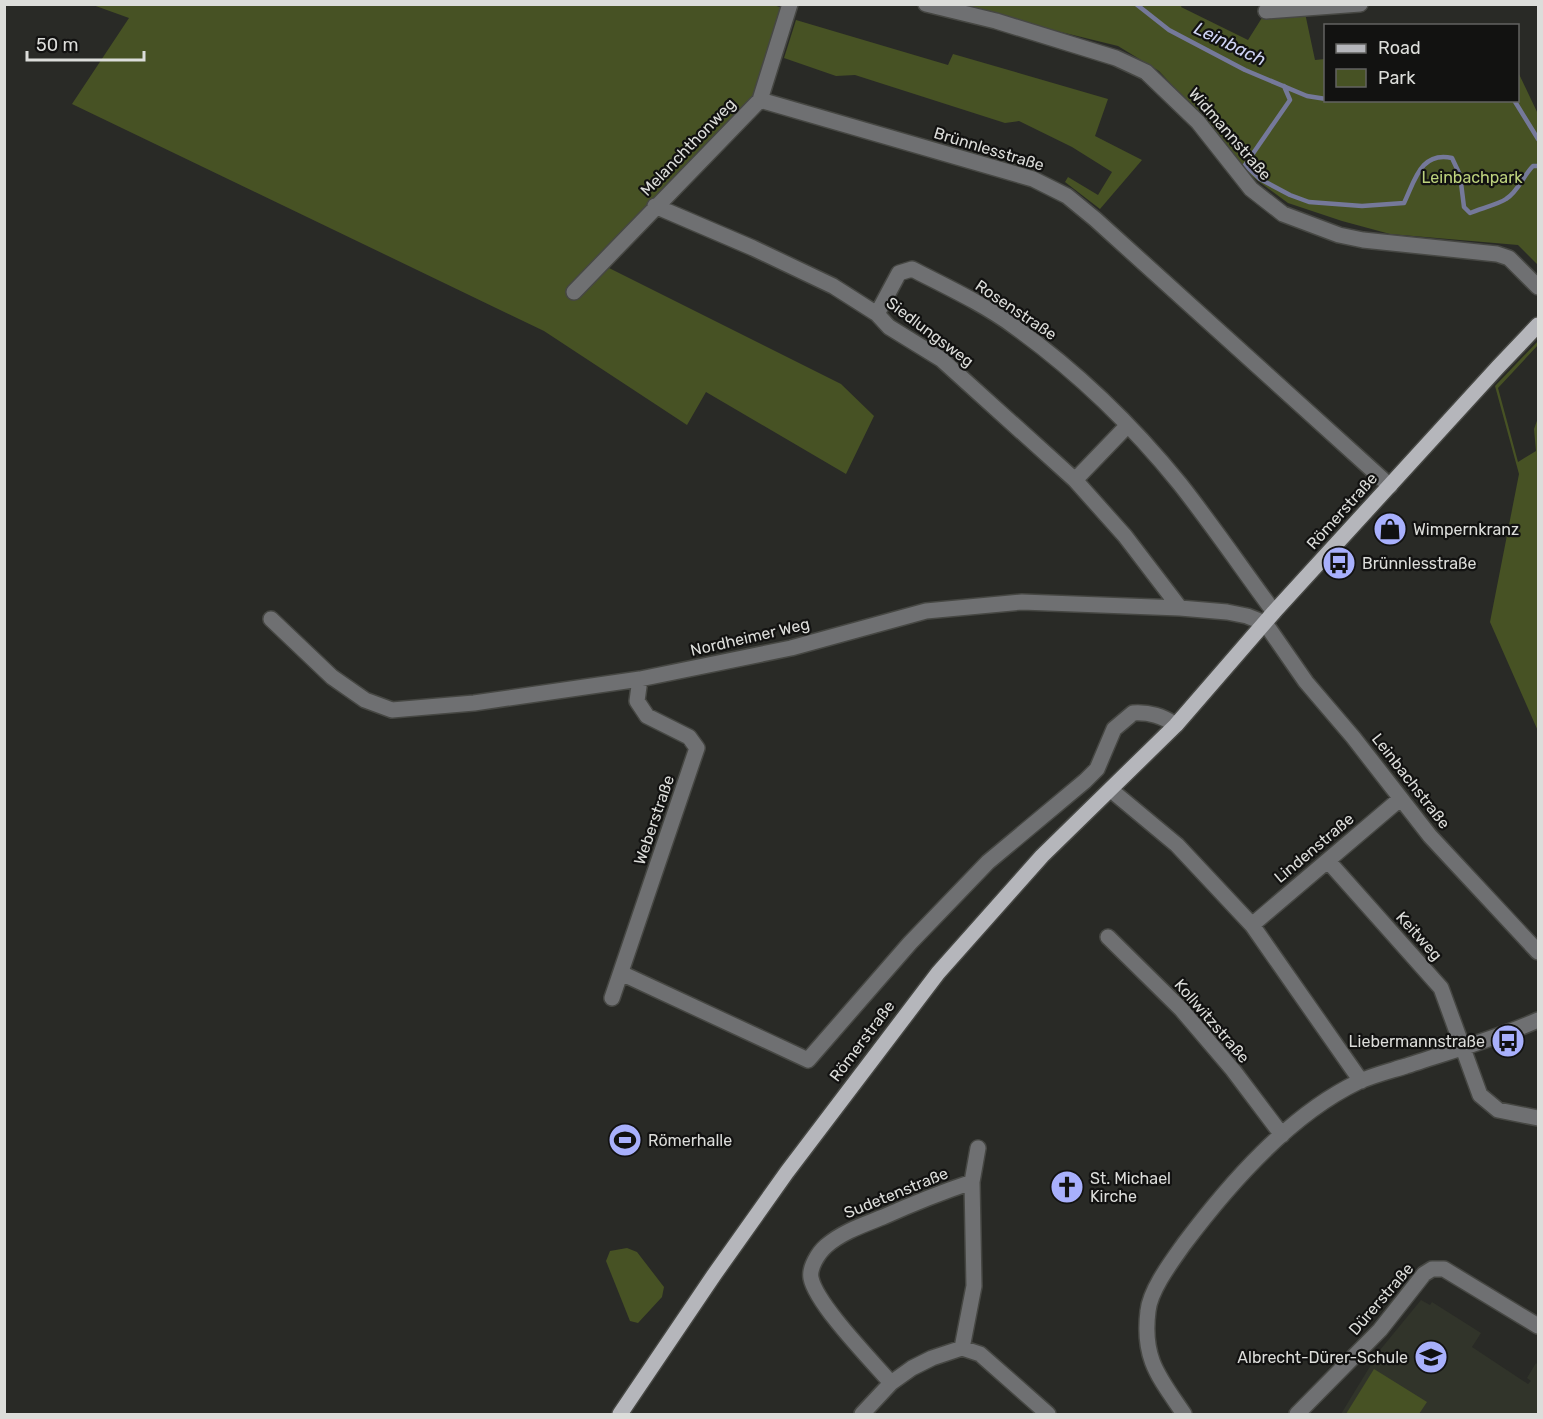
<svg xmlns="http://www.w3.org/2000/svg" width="1543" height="1419" font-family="Rubik,sans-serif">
<rect width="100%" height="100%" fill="#292a26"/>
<path fill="#31342a" d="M1421,1300l9,5 2,-3 49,31 -9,14 56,37 3,-3 -4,-3 9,-15 2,2v49h-197l39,-64z"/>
<path fill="#475224" d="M770,4l16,5 -29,89 -162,163 246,123 33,32 -28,58 -140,-82 -19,33 -143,-94 -472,-227 57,-86 -36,-13z
M951,5h231l-1,2 67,33 17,-27h40l10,47 10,-1 1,41h192v-28l20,42v151l-20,-20 -128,-11 -48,-13 -54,-18 -42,-31 -53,-64 -34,-37 -41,-25z
M796,20l152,45 5,-11 155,45 -13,37 47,24 -42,49 -35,-27 3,-5 30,18 14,-23 -40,-25 -53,-26 -14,2 -150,-48 -19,1 -52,-18z
M1538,341v4l-40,43 20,74 18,-11 -2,-22 4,-11v313l-48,-109 29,-148 -24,-88z
M627,1248l10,4 27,35 -2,10 -24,26 -8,-2 -24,-60 4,-10z
M1374,1369l53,33 -8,12h-73z"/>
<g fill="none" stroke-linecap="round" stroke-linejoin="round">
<path stroke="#75799a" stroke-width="4.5" d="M1136,4l33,26 76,40 62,26 19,3
M1284,86l6,14 -45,65 15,14 30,16 19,7 53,4 42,-3c11,-23 17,-52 48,-45l8,17 4,32 6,6c9,-4 29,-9 36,-14 12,-7 17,-23 27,-33h5
M1514,100l24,39"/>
<g stroke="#464743" stroke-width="18">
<path id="minor" d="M926,4l70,17 120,37 30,14 52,50 53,67 32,25 56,21 24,5 134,14 12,4 29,29
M1266,11l94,-7
M760,100l273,79 34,17 28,23 295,267
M655,206l98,42 80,38 44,28 12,13 52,32 134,121 50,56 55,72
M574,292l186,-192 30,-96
M877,314l22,-41 13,-4c35,18 72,35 103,58 61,44 118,99 165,157 33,42 63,86 94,128
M1075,480l52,-54
M271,619l61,58 33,23 27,10 82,-7 166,-24 151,-31 135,-37 96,-9 158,6 47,4 20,4 18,7 41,59 47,55 77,99 108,116
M1111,790l66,55 75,80 109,156
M1328,861l113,127 39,107 18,15 40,8
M1252,925l148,-126
M1108,937l73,72 52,61 49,65
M621,973l187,87 102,-117 78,-81 97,-81 12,-12 17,-40 19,-16c17,-1 29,3 43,12
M612,998l85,-250 -8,-11 -42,-21 -10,-15 3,-22
M962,1348l12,-62 -2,-104 6,-34
M891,1383c-19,-22 -75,-79 -80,-105 -2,-10 7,-25 15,-32 16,-14 37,-21 57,-29 29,-13 59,-25 89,-35
M862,1414l29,-31 21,-15 20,-10 30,-10 18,6 68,60
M1184,1414c-25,-37 -42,-55 -36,-103 2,-21 24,-50 36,-67 45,-60 105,-129 174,-162 15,-7 32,-11 48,-16 44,-15 90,-27 132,-46
M1297,1414l83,-84 44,-56 8,-5h12l94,57"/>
</g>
<g stroke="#464743" stroke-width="18">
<path id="major" d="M620,1414l94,-139 73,-103 151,-199 104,-117 134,-131 98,-113 224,-245 40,-42"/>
</g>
<use href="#minor" stroke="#6f7072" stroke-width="15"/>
<use href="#major" stroke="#b5b6bb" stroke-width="15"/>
</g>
<defs>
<g id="shop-disc" transform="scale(1.725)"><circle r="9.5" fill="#a8b0fc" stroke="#121211"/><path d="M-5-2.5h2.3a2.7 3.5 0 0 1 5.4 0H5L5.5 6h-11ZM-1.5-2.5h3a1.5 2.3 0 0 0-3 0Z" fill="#111"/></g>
<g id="bus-disc" transform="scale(1.725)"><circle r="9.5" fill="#a8b0fc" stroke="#121211"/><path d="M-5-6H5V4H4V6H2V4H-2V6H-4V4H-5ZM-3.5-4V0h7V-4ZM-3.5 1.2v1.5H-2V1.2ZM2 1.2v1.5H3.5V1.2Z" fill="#111"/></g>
<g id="stadium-disc" transform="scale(1.725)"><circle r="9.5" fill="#a8b0fc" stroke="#121211"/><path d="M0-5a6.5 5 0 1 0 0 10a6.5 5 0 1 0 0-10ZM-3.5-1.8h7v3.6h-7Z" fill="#111"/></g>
<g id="church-disc" transform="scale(1.725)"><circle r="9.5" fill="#a8b0fc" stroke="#121211"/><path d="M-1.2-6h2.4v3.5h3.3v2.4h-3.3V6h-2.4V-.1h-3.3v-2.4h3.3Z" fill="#111"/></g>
<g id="school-disc" transform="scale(1.725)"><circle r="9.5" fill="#a8b0fc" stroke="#121211"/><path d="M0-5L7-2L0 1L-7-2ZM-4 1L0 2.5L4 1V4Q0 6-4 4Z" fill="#111"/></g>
</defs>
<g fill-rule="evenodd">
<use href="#shop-disc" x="1390" y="529"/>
<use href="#bus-disc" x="1339" y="563"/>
<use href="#bus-disc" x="1508" y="1041"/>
<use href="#stadium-disc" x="625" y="1140"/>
<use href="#church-disc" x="1067" y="1187"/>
<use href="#school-disc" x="1431" y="1357"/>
</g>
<g text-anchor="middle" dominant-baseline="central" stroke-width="4.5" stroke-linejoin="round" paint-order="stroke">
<g font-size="16" fill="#dcddda" stroke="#121211">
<text transform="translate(1230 134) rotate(49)">Widmannstraße</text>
<text transform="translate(688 147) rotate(-46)">Melanchthonweg</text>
<text transform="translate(989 149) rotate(17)">Brünnlesstraße</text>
<text transform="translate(1016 310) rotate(34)">Rosenstraße</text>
<text transform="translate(930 332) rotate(37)">Siedlungsweg</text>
<text transform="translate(1342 511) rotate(-48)">Römerstraße</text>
<text transform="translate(750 637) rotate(-13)">Nordheimer Weg</text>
<text transform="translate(1411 781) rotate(52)">Leinbachstraße</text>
<text transform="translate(654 820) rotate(-71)">Weberstraße</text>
<text transform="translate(1314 848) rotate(-40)">Lindenstraße</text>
<text transform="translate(1419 936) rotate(48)">Keitweg</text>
<text transform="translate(1212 1021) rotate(49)">Kollwitzstraße</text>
<text transform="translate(862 1041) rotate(-53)">Römerstraße</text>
<text transform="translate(896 1193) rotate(-22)">Sudetenstraße</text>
<text transform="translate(1381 1299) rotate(-49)">Dürerstraße</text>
</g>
<g font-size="16" fill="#bdd27d" stroke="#121211">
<text x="1472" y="177">Leinbachpark</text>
</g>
<g font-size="16" fill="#dcddda" stroke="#121211" text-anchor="start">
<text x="1413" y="529">Wimpernkranz</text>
<text x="1362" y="563">Brünnlesstraße</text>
<text x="1485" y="1041" text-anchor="end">Liebermannstraße</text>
<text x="648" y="1140">Römerhalle</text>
<text x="1090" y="1178">St. Michael<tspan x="1090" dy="18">Kirche</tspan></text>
<text x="1408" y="1357" text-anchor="end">Albrecht-Dürer-Schule</text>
</g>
<g font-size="18" font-style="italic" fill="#cfd4f4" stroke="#121211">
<text transform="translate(1230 44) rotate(26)">Leinbach</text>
</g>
</g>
<rect width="1543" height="1419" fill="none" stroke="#dcddda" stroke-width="12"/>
<rect x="1324" y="24" width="195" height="78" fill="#121211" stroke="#636361" stroke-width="1.5"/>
<rect x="1336" y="44" width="30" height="9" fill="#b5b6bb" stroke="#636361" stroke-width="1.5"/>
<text x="1378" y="54" font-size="18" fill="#dcddda">Road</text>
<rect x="1336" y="69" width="30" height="18" fill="#475224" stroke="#636361" stroke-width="1.5"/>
<text x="1378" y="84" font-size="18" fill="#dcddda">Park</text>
<path d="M27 51v9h117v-9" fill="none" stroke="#dcddda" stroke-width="3"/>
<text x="36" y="51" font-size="18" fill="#dcddda" stroke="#121211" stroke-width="4.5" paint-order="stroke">50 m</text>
</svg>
